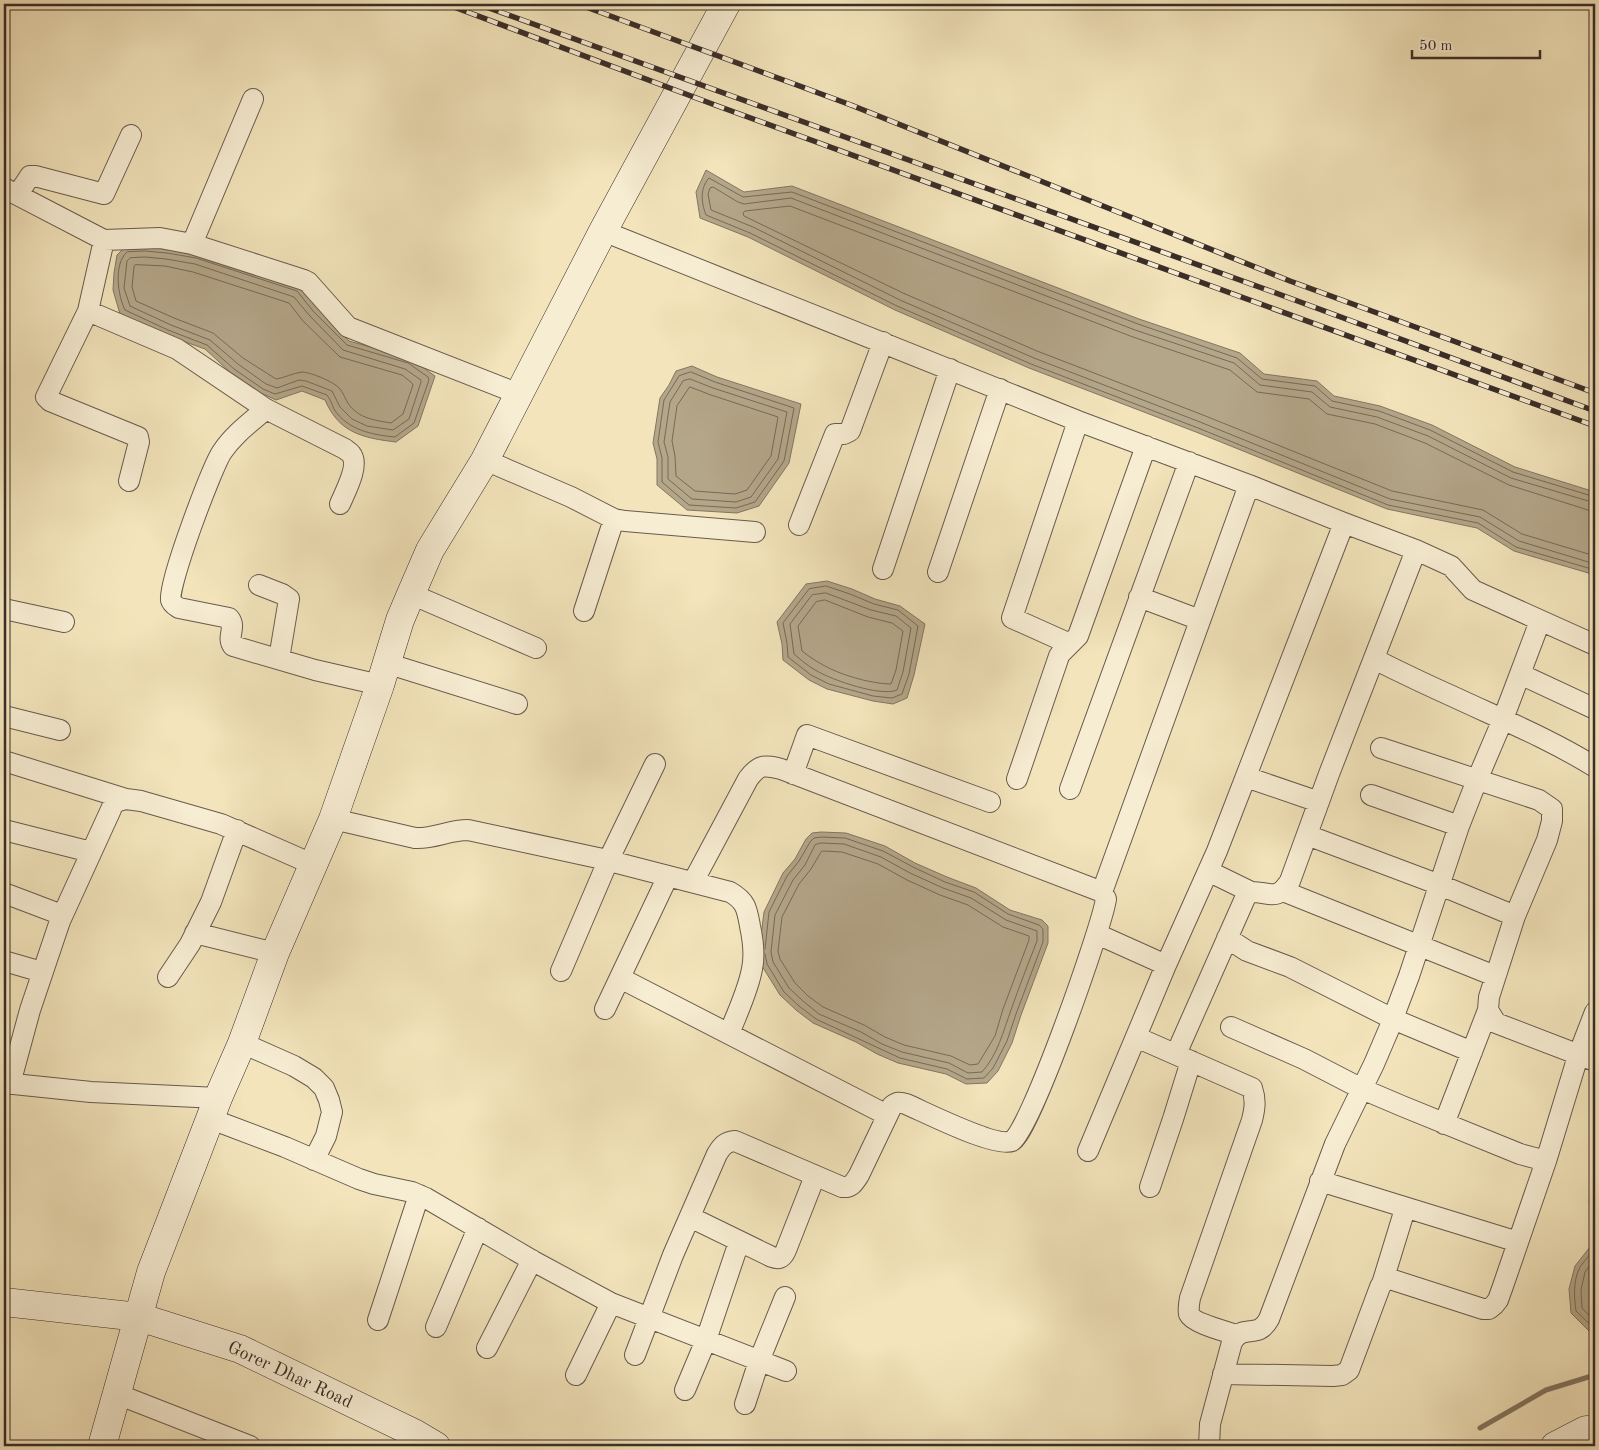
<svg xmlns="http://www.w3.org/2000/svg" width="1599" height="1450" font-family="'Old Standard TT',serif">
<rect width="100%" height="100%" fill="#f3e4bb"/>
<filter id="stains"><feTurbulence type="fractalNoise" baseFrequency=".004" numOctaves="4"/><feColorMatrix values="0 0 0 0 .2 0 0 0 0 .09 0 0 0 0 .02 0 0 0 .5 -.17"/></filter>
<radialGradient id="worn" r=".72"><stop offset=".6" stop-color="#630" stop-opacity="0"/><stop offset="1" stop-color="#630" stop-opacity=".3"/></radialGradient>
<path fill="#b4a689" stroke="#837662" d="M706,170l38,22 48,-6 347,133 101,34 24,21 53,7 17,15 46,10 52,19 83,42 80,25v83l-81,-24 -37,-23 -90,-19 -191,-77 -167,-64 -134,-58 -147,-73 -48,-19 -4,-26z
M145,246l52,8 104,33 16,20 32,34 61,17 25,18 -17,50 -22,16c-33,-4 -57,-9 -71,-42l-23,-9 -26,9 -15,-7 -30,-20 -26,-24 -39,-14 -46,-21 -7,-24 1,-17 3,-18 7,-7z
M692,366l25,11 84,27 -12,59 -30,43 -22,7 -50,-3 -30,-25v-26l-4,-16 7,-45 9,-13 7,-14z
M827,581l25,8 23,10 25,7 25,18 -11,51 -7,23 -14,6 -20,-3 -46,-12 -18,-9 -26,-20 -1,-16 -5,-22 29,-38z
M821,832l25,1 39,13 30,17 32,14 29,11 34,22 32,10 6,6v17l-27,72 -9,28 -14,28 -11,12 -21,1 -20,-10 -48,-11 -21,-9 -21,-12 -43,-19 -17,-13 -16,-15 -18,-29 -3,-14 5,-40 19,-39 12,-14 11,-20 6,-6z
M1595,1183v152l-6,-4 -18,-18 -2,-24 6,-23 15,-19 5,-29 -6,-16z"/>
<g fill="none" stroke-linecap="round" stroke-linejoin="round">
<path stroke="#776a58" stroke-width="1" d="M145,251l22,2 29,5 101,33 16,20 34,34 61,18 20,14 1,3 -15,43 -19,14c-22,-2 -48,-7 -61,-28 -2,-4 -3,-9 -7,-14l-25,-9 -27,8 -12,-5 -29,-20 -27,-24 -39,-15 -43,-20c-7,-14 -12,-46 2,-58z
M145,257l21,2 29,5 99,33 15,18 34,35 62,19 16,11v2l-12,37 -16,11 -26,-4 -15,-7 -12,-12 -8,-16 -26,-10 -7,-1 -22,8 -11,-4 -28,-20 -28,-24 -39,-15 -41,-19 -6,-18 3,-27 3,-3z
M145,265l20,1 28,6 96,31 14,18 37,36 62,18 10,8 1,2 -10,29 -12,9c-12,-2 -27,-4 -36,-12 -9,-7 -9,-14 -15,-22 -5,-7 -30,-17 -38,-17 -9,1 -18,6 -26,7l-33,-21 -30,-25 -39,-15 -38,-17 -4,-14 2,-20 1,-2z
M691,372l24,10 79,26 -10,53 -29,41 -19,6 -47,-3 -27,-23v-24l-4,-16 6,-42 15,-24z
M690,379l23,9 74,24 -9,47 -27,38 -15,5 -44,-3 -24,-20v-22l-4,-15 6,-40 13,-21z
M690,387l21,8 67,22 -7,39 -24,34 -12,4 -40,-3 -19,-15 -1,-20 -3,-15 5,-35z
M1595,497l-82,-25 -83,-42 -51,-19 -47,-10 -17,-15 -53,-7 -25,-21 -99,-34 -346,-132 -49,5 -34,-19c-9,10 -8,24 -3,37l44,18 147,73 134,58 167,64 190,77 90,18 38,24 79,23
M1595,503l-84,-25 -83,-42 -51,-19 -47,-10 -18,-15 -52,-7 -26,-22 -99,-33 -344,-132 -47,6 -6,-2 -25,-15 -3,1 -2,6 3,16 42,17 147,73 134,58 166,64 190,77 90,18 39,24 76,23
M1595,511l-7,-1 -79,-25 -84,-42 -50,-19 -48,-10 -18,-15 -52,-7 -27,-22 -97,-33 -343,-131 -45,5 -2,2 1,3 159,77 134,58 166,64 189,76 91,19 39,24 73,22
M826,586l24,8 24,10 24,6 20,16 -9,48 -7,20 -10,4 -19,-2 -44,-12 -18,-9 -23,-18 -1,-14 -4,-20 26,-34z
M826,593l45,17 25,6 15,12 -8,44 -6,18c-16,7 -65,-10 -80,-19 -8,-4 -16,-11 -23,-17l-4,-30 22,-29z
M825,600l43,17 24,6 11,8 -7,39 -5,14c-9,0 -19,-2 -28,-4 -24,-6 -42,-14 -61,-29l-4,-25 18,-24z
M821,843l23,1 37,13 29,16 33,15 28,10 35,22 31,11v10c-9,23 -18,46 -26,69 -8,22 -13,44 -29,62l-14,1 -19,-10 -47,-11 -20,-8 -21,-12 -42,-18 -16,-13 -14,-13 -16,-26 -2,-10 4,-37 18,-35 12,-15 10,-20z
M823,851l19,1 36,12 29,16 33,15 28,10 35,22 26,9v4l-26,69 -8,27 -17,28 -8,1 -19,-9 -47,-11 -19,-8 -21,-12 -41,-18 -15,-11 -13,-13 -15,-24 -2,-8 4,-34 17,-33 12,-15 10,-17z
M765,949l4,-37 18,-36 12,-15 11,-19 4,-4 7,-1 24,1 38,13 30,16 32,15 29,10 34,22 31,11 4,4v13l-27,72 -9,27 -14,27 -9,10 -17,1 -20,-10 -47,-11 -84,-39 -17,-13 -15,-14 -17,-28 -2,-10
M1595,1244c-2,10 -10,15 -15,23 -7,13 -6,30 -4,44l19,18
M1595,1258l-10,14 -4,18 1,18 13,14"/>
<path stroke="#837662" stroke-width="5" d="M1480,1428l66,-38 49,-15"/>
<g stroke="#685b4d" stroke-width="22">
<path id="street" d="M4,188l100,52 56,-2 32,6 112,36 4,2 40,45 171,67
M18,194l12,-18h5l69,18 27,-59
M603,231l475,190 171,64 95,38 72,27 35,16 22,24 122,55
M104,240l-16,71 -42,86 4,4 88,36 1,5 -10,39
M192,244l61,-145
M88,311l89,38 89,60 79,40c2,2 5,3 6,5 9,11 -6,38 -11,50
M266,409c-15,13 -32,25 -44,43 -10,15 -55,134 -51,148 1,4 5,6 8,8l50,10c8,9 -3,19 4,28l82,24 65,15
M485,460l86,37 43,22 11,2 130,11
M799,525l36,-91h9l6,-3 33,-89
M883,569l67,-200
M938,572l62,-183
M259,585l23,9 7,5 -10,60
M411,594l125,54
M1139,597l61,23
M4,609l60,13
M584,611l30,-92
M1070,644l-58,-26 66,-197
M1374,659c26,13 53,26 80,38 47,22 96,42 141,70
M386,663l131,41
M1520,674l75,35
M4,716l56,14
M1381,748l158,52 13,9v12l-5,19 -32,76 -26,81 -1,13 8,13 99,38
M4,761l122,38
M793,774l14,-39 183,67
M1246,777l73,25
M1017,779l42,-123 2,-3 17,-17 68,-190
M1070,789l119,-327
M1371,795l88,31
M333,819l82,19c20,1 33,-8 53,-8l130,28 132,34c16,9 17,17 20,34 3,14 5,29 2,43 -4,22 -15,44 -23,65
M4,830l87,22
M1307,835l133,50 75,31
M1208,871l43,21
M1283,891l212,85
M1102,892l147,-407
M4,893l58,22
M195,933l80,20
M1097,934l69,31
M1227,938l20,13 43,16 103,52 79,33
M4,961l38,11
M561,971l47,-110 47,-97
M168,977l22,-33 21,-42 26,-72
M620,978l267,137
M605,1009l63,-133
M1231,1027l73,32 58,30 40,17 118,48 26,7
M1136,1037l116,51c4,12 3,20 0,32l-62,178c-1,5 -2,10 -1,16 4,9 36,17 47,21
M242,1043l52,23 20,12 10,10 5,12 3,12 -6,24 -12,24
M1176,1054l70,-158 5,-4c20,0 25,10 39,-11l39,-107 87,-224
M4,1083l87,9 127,6
M10,1084l20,-74 30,-89 53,-116 5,-4 8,-2 15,2 80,23 91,40
M211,1119l74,28 74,32 15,5 38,8 14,6 109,64 76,41 175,68
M1444,1124l44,-114
M1088,1151l78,-186 51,-114 127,-328
M1320,1181l198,61
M1150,1187l23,-68 18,-58
M690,1217l82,40c8,3 11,0 14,-7l29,-74
M1382,1284l23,-75
M378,1320l41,-125
M436,1327l42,-99
M487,1348l45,-88
M635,1355l38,-100 44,-101c5,-8 8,-12 18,-13l107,46c9,1 12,-4 17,-12l33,-69c5,-4 8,-4 14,-2 19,8 89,44 106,37 17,-7 90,-214 94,-242l-4,-7 -5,-2 -316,-121c-17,-4 -22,-5 -33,10l-55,103
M1223,1374l110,2 9,-1 7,-5 31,-83 4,-7 6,-1 93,30h6l5,-4 4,-5 5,-14 43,-125 32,-105 17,-44
M576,1375l35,-72
M685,1390l21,-50 33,-98
M117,1394l133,52
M745,1404l14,-43 26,-64
M1209,1446l1,-22 22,-82c12,-20 25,-1 37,-23l66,-175 39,-80 15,-35 20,-53 50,-150 18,-46 26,-61 37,-98"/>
</g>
<g stroke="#3a2d28" stroke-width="29">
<path id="secondary" d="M4,1302l135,15 101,32 174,84 22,13
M102,1446l49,-174 67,-174 24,-55 33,-90 58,-134 47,-134 20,-65 11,-26 19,-44 55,-90 118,-229 123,-227
M1555,1446l31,-16 9,1"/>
</g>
<use href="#street" stroke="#f7edd3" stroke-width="20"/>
<use href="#secondary" stroke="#f7edd3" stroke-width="28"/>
<g stroke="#3a2d28" stroke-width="5.5">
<path id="rail" d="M446,4l269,101 880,321
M478,4l806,292 311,115
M578,4l273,101 439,176 305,112"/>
</g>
<use href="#rail" stroke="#f7edd3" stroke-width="4" stroke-dasharray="11" stroke-linecap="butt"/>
</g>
<g text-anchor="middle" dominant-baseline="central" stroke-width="5" stroke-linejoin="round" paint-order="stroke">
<g font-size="18" fill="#3a2d28" stroke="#f7edd3">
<text transform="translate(290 1375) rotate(25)">Gorer Dhar Road</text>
</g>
</g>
<rect width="1599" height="1450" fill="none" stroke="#f3e4bb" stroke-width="20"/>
<rect x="5" y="5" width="1589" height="1440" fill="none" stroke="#3a2d28" stroke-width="2.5"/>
<rect x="10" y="10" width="1579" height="1430" fill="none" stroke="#3a2d28"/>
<path d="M1412 50v8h128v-8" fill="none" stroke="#3a2d28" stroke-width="2.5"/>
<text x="1419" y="50" font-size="15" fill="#3a2d28" stroke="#f7edd3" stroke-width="4" paint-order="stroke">50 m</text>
<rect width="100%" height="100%" filter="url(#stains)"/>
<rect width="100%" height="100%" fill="url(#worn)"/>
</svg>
